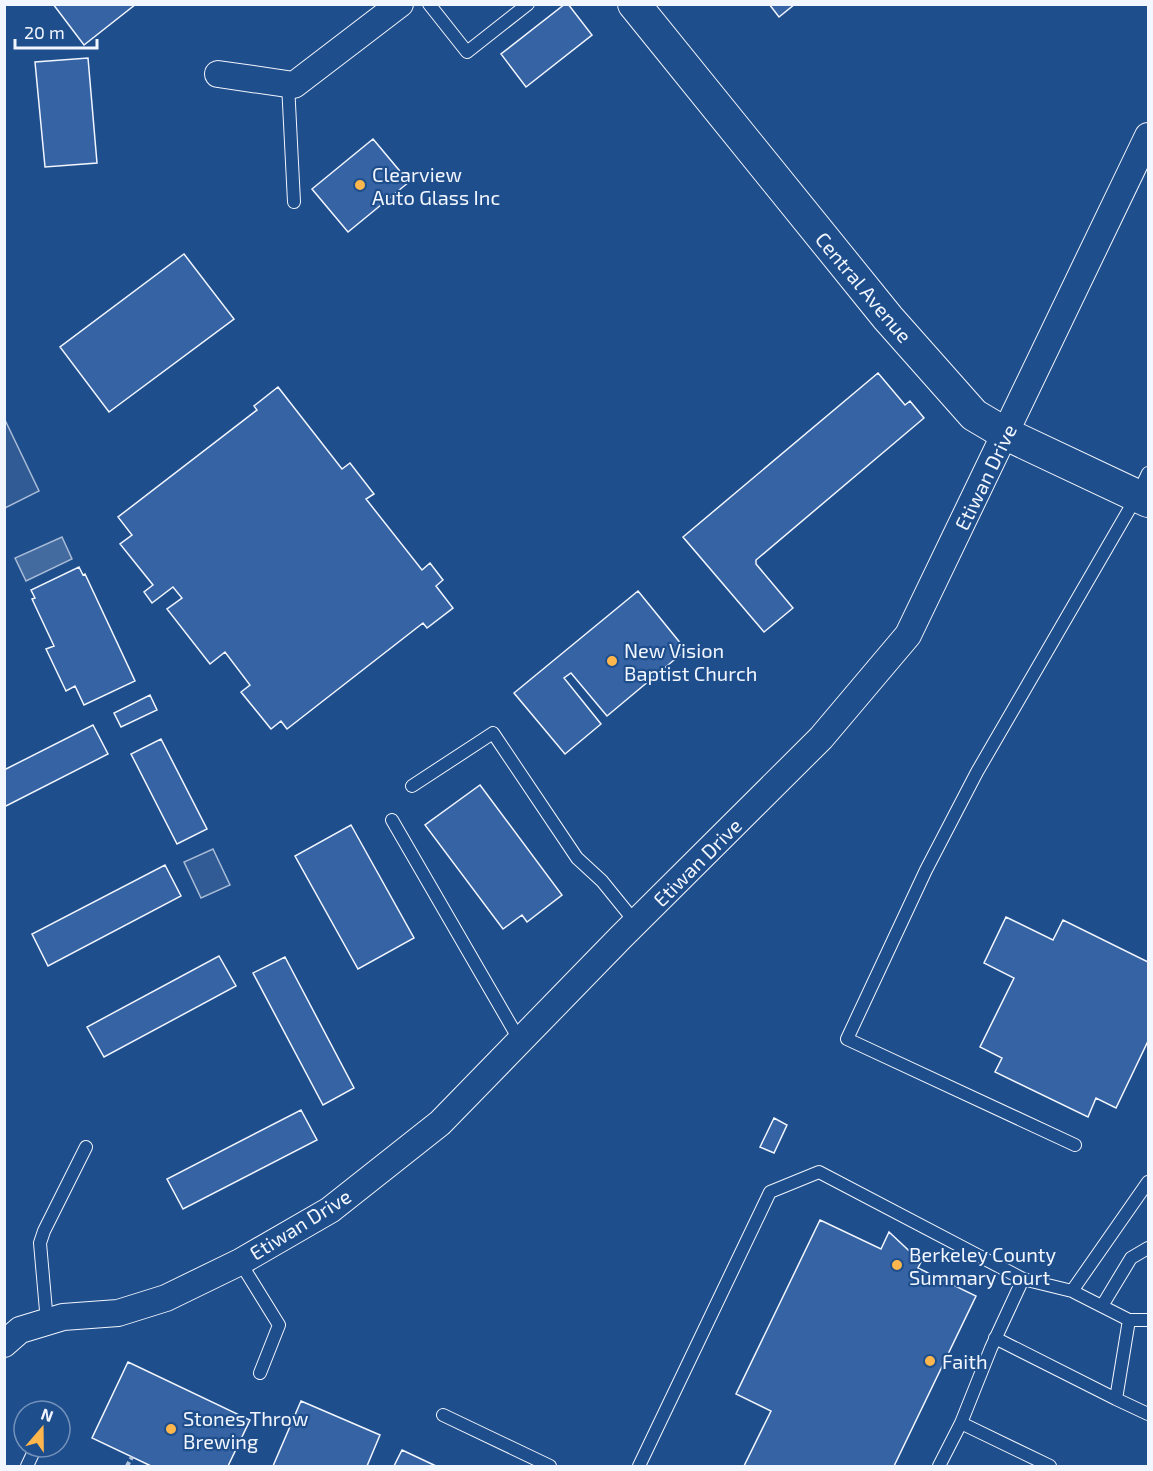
<svg xmlns="http://www.w3.org/2000/svg" width="1153" height="1471" font-family="'Exo 2',sans-serif">
<rect width="100%" height="100%" fill="#1f4e8c"/>
<path fill="#305b95" stroke="#a8bbd7" stroke-width="1.5" d="M5,420l34,71 -34,17h-1z
M213,849l17,36 -29,13 -17,-36z"/>
<path fill="#446ba0" stroke="#a8bbd7" stroke-width="1.5" d="M62,537l10,22 -46,22 -11,-23z"/>
<path fill="#3563a3" stroke="#f2f6ff" stroke-width="1.5" d="M53,4h83l-52,41z
M565,4h3l24,31 -66,52 -25,-33z
M769,4h26l-16,13z
M88,58l9,105 -52,4 -10,-105z
M373,139l36,43 -61,50 -36,-43z
M184,254l50,65 -125,93 -49,-65z
M878,373l27,32 5,-4 14,17 -168,142v4l37,44 -29,24 -81,-95z
M278,387l64,82 8,-6 24,31 -8,5 56,71 8,-7 13,17 -7,6 17,22 -26,20 -4,-5 -136,106 -6,-8 -10,8 -30,-37 9,-7 -25,-33 -15,12 -43,-55 15,-11 -9,-11 -21,16 -8,-11 9,-7 -33,-41 12,-9 -14,-18 139,-107 -3,-4z
M79,567l4,8 2,-1 50,107 -51,24 -9,-19 -9,5 -20,-42 8,-3 -22,-47 3,-1 -4,-8z
M638,591l48,59 -79,66 -36,-43 -7,5 37,46 -36,30 -51,-61z
M150,695l7,15 -36,17 -7,-14z
M93,725l15,29 -104,53v-37z
M161,739l46,90 -30,15 -46,-90z
M480,785l82,110 -35,27 -5,-7 -19,14 -78,-104z
M351,825l63,113 -56,31 -63,-113z
M165,865l16,31 -133,70 -16,-32z
M1006,917l47,23 10,-20 85,42v79l-32,67 -20,-10 -8,19 -93,-45 7,-14 -22,-11 34,-69 -30,-15z
M219,956l17,30 -132,71 -17,-30z
M285,957l69,131 -31,17 -70,-132z
M301,1110l16,30 -134,69 -16,-30z
M774,1118l13,7 -13,28 -14,-6z
M820,1220l61,29 8,-17 32,30 -3,6 58,28 -82,170h-150l27,-55 -35,-17z
M128,1362l122,58 -22,46h-77l-59,-28z
M301,1401l79,34 -13,31h-94z
M402,1450l34,16h-42z"/>
<g fill="none" stroke-linecap="round" stroke-linejoin="round">
<g stroke="#f2f6ff" stroke-width="14">
<path id="service" d="M429,4l38,48 61,-48
M288,84l6,118
M412,786l81,-53 84,125 25,23 34,42
M392,820l128,221
M1075,1145l-228,-106 79,-169 51,-98 160,-276 11,-23
M240,1262l39,63 -19,48
M1072,1291l76,-109
M1102,1306l29,-48 17,-10
M1129,1320h19
M47,1322l-7,-79 4,-12 42,-84
M995,1338l121,61
M443,1415l107,51
M961,1423l89,43
M27,1466l9,-19
M639,1466l131,-274 49,-20 204,107 49,12 57,29 -13,79 32,15
M939,1466l22,-43 30,-75 32,-69"/>
</g>
<g stroke="#f2f6ff" stroke-width="28">
<path id="minor" d="M218,74l76,11 106,-81
M4,1344l16,-14 43,-13 55,-4 48,-15 74,-36 90,-52 110,-87 181,-186 200,-199 87,-103 240,-499"/>
</g>
<g stroke="#f2f6ff" stroke-width="34">
<path id="tertiary" d="M634,4l254,314 86,97 32,19 142,67"/>
</g>
<path stroke="#b3c4dc" stroke-width="4" stroke-dasharray="4.5 3" stroke-linecap="butt" d="M127,1466l5,-9"/>
<use href="#service" stroke="#1f4e8c" stroke-width="12"/>
<use href="#minor" stroke="#1f4e8c" stroke-width="26"/>
<use href="#tertiary" stroke="#1f4e8c" stroke-width="32"/>
</g>
<g fill="#ffb74d" stroke="#1f4e8c" stroke-width="2">
<circle cx="360" cy="185" r="6"/>
<circle cx="612" cy="661" r="6"/>
<circle cx="897" cy="1265" r="6"/>
<circle cx="930" cy="1361" r="6"/>
<circle cx="171" cy="1429" r="6"/>
</g>
<g text-anchor="middle" dominant-baseline="central" stroke-width="4.5" stroke-linejoin="round" paint-order="stroke">
<g font-size="20" fill="#f2f6ff" stroke="#1f4e8c" text-anchor="start">
<text x="372" y="174">Clearview<tspan x="372" dy="23">Auto Glass Inc</tspan></text>
<text x="624" y="650">New Vision<tspan x="624" dy="23">Baptist Church</tspan></text>
<text x="909" y="1254">Berkeley County<tspan x="909" dy="23">Summary Court</tspan></text>
<text x="942" y="1361">Faith</text>
<text x="183" y="1418">Stones Throw<tspan x="183" dy="23">Brewing</tspan></text>
</g>
<g font-size="20" fill="#f2f6ff" stroke="#1f4e8c">
<text transform="translate(864 287) rotate(50)">Central Avenue</text>
<text transform="translate(985 477) rotate(-64)">Etiwan Drive</text>
<text transform="translate(697 862) rotate(-45)">Etiwan Drive</text>
<text transform="translate(300 1224) rotate(-32)">Etiwan Drive</text>
</g>
</g>
<rect width="1153" height="1471" fill="none" stroke="#f2f6ff" stroke-width="12"/>
<g transform="translate(42 1429) rotate(20)"><circle r="28" fill="#1f4e8c" stroke="#7391ba" stroke-width="1.5"/>
<path d="M0-4.5L10 22L0 15L-10 22Z" fill="#ffb74d"/>
<text y="-9" font-size="16" font-weight="bold" text-anchor="middle" fill="#f2f6ff">N</text>
</g>
<path d="M15 39v9h82v-9" fill="none" stroke="#f2f6ff" stroke-width="3"/>
<text x="24" y="39" font-size="18" fill="#f2f6ff" stroke="#1f4e8c" stroke-width="4.5" paint-order="stroke">20 m</text>
</svg>
